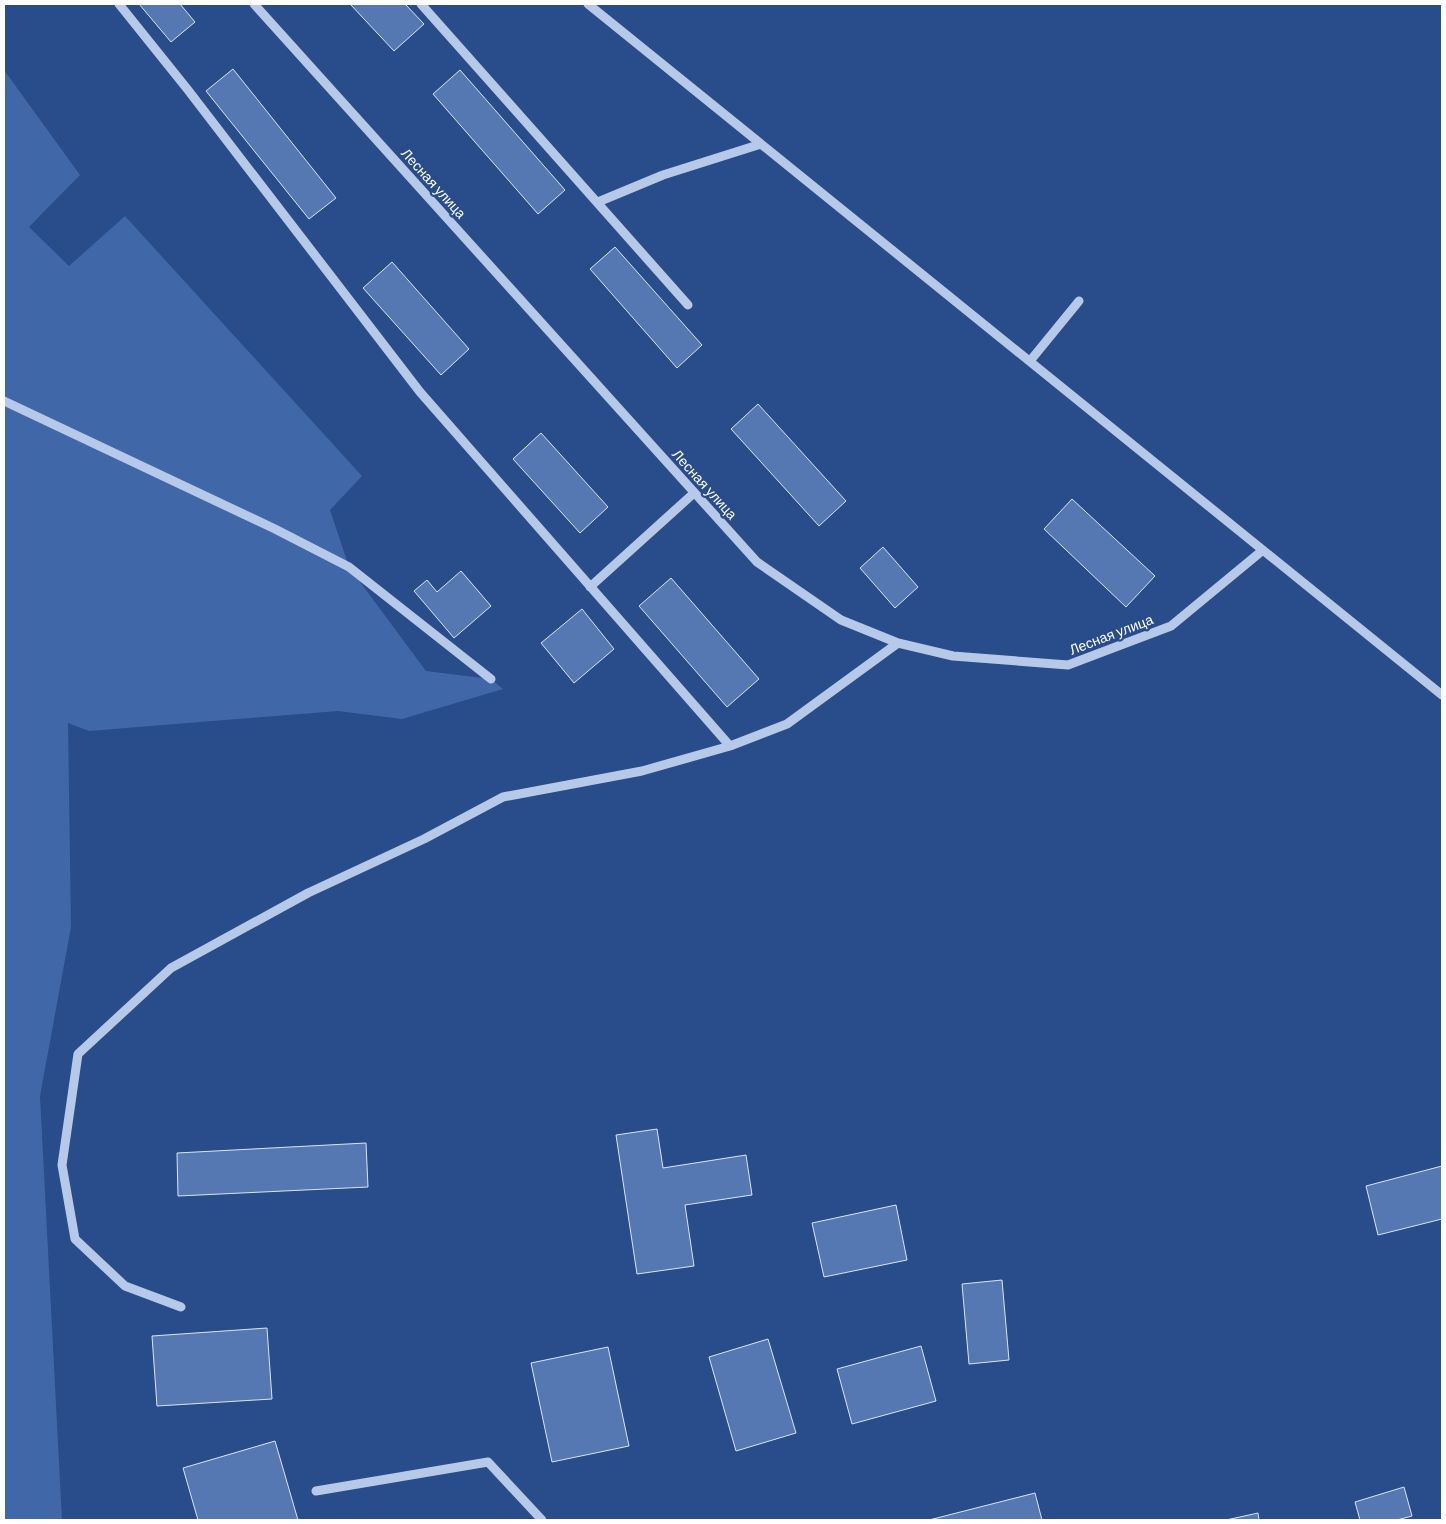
<svg xmlns="http://www.w3.org/2000/svg" width="1446" height="1524" font-family="Barlow,sans-serif">
<rect width="100%" height="100%" fill="#294c8a"/>
<path fill="#4067a8" d="M4,70l76,105 -51,52 40,39 56,-50 237,260 -32,34 19,57 77,104 65,8 12,10 -101,30 -64,-8 -249,20 -21,-8 3,204 -31,169 22,424h-58z"/>
<path fill="#5578b2" stroke="#dae5f7" d="M139,4h41l15,18 -24,20z
M350,4h55l19,20 -30,27z
M233,69l103,129 -27,21 -103,-128z
M460,70l105,120 -27,24 -105,-120z
M615,247l87,98 -25,23 -87,-99z
M392,262l77,87 -28,26 -78,-87z
M758,404l88,97 -27,25 -88,-97z
M541,433l67,74 -28,26 -67,-74z
M1072,499l83,77 -29,31 -82,-78z
M883,547l35,40 -23,21 -35,-40z
M461,571l30,35 -37,32 -40,-47 13,-11 10,12z
M671,578l88,101 -32,28 -88,-101z
M582,609l32,40 -40,34 -33,-40z
M657,1129l6,39 83,-13 6,40 -67,10 9,61 -57,8 -21,-139z
M366,1143l2,44 -190,9 -1,-43z
M1442,1166v53l-64,16 -12,-49z
M896,1205l11,55 -83,17 -12,-54z
M1002,1280l7,80 -40,4 -7,-80z
M267,1328l5,71 -115,7 -5,-70z
M768,1339l28,94 -60,18 -27,-94z
M921,1346l15,55 -84,23 -15,-55z
M608,1347l21,99 -77,16 -21,-99z
M275,1441l23,79h-100l-15,-52z
M1404,1487l8,29 -15,4h-37l-5,-18z
M1035,1493l7,27h-113z
M1258,1513l1,7h-33z"/>
<g fill="none" stroke-linecap="round" stroke-linejoin="round">
<path stroke="#b7c9e9" stroke-width="9" d="M119,4l69,86 232,302 310,354 57,-22 111,-81
M254,4l503,558 84,58 57,23 55,13 115,9 103,-39 92,-76
M421,4l267,301
M588,4l854,691
M598,202l65,-27 98,-31
M1030,361l49,-60
M4,401l271,128 74,38 142,112
M590,587l104,-94
M181,1307l-56,-21 -50,-47 -13,-74 16,-111 93,-86 137,-75 116,-54 79,-42 139,-26 88,-25
M316,1491l172,-29 54,58"/>
</g>
<g text-anchor="middle" dominant-baseline="central" stroke-width="4.5" stroke-linejoin="round" paint-order="stroke">
<g font-size="14" fill="#fff" stroke="#294c8a">
<text transform="translate(434 183) rotate(48)">Лесная улица</text>
<text transform="translate(705 484) rotate(48)">Лесная улица</text>
<text transform="translate(1111 634) rotate(-21)">Лесная улица</text>
</g>
</g>
<rect width="1446" height="1524" fill="none" stroke="#ffffff" stroke-width="10"/>
</svg>
